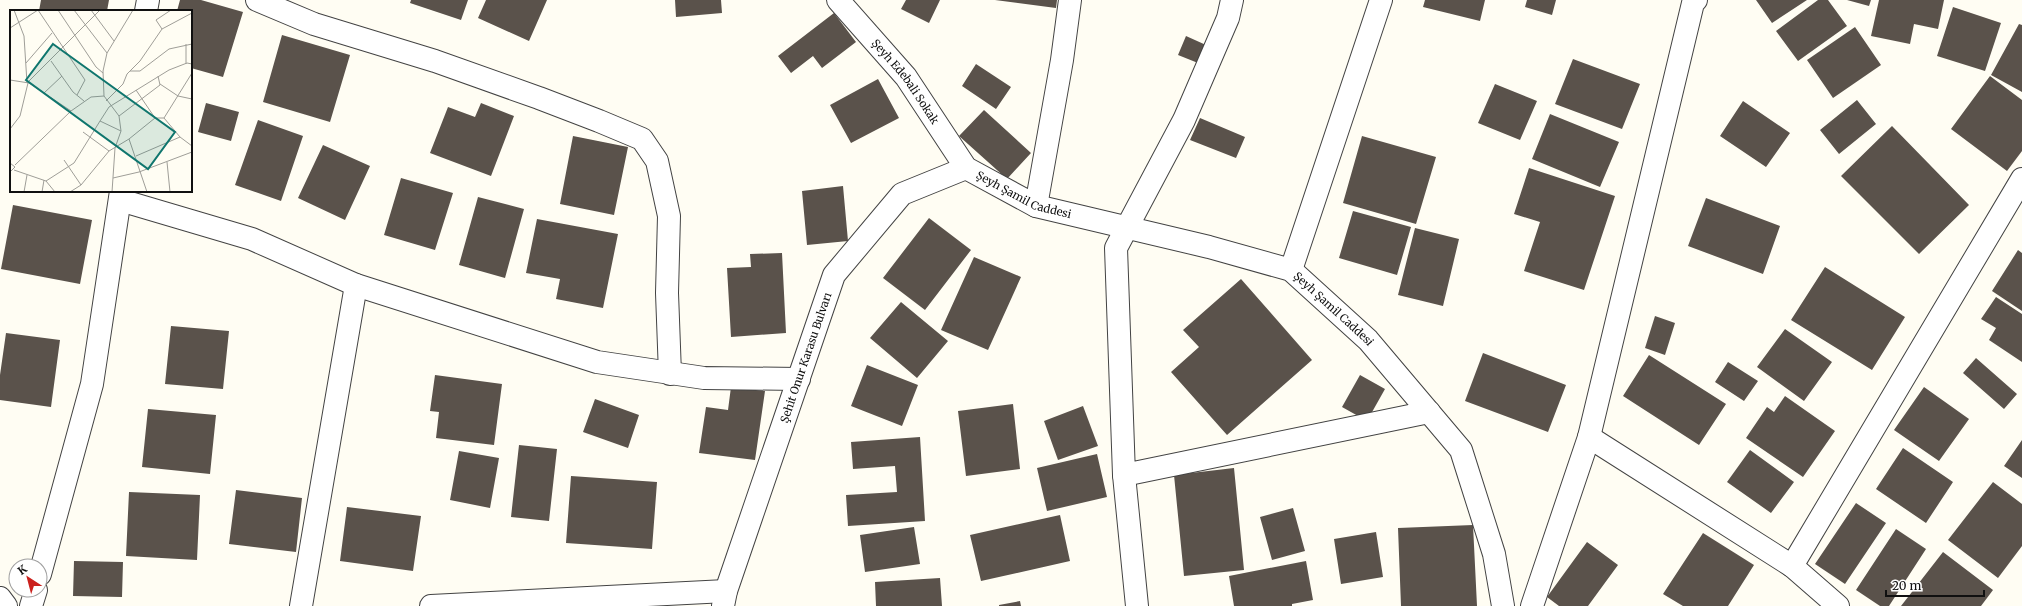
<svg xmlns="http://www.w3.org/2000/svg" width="2022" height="606" font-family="Merriweather,serif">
<rect width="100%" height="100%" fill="#fffdf3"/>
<path fill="#5a524b" d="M41,0h68l-2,11h-68z
M180,0h21l42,12 -20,65 -32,-9v-57h-14z
M411,0h57l-7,20 -51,-17z
M486,0h61l-18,41 -51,-23z
M675,0h46l1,13 -46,4z
M906,0h34l-11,23 -28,-14z
M995,0h62l-1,8z
M1425,0h60l-5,21 -57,-14z
M1527,0h29l-4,15 -27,-8z
M1756,0h51l-35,23z
M1818,0h10l19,26 -49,35 -22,-30z
M1847,0h24l-2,6z
M1879,0h65l-6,29 -24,-5 -4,20 -39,-8z
M1953,7l48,16 -16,48 -48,-15z
M834,13l22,29 -34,26 -9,-12 -22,17 -13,-17z
M2019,24l3,1v67l-31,-17z
M1855,27l26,38 -48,33 -26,-38z
M282,35l68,20 -20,67 -67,-20z
M1186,36l20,9 -8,18 -20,-8z
M1573,59l67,25 -18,45 -67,-25z
M976,64l35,23 -15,22 -34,-23z
M1990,76l32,24v51l-15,20 -56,-42z
M878,79l21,39 -48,25 -21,-38z
M1495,84l42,17 -17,39 -42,-17z
M1857,100l19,24 -37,30 -19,-24z
M1743,101l47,32 -24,34 -46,-31z
M206,103l33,9 -8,29 -33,-9z
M481,103l33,13 -23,60 -61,-23 18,-46 27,10z
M984,110l47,43 -24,26 -48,-43z
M1550,114l69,28 -19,45 -68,-28z
M1200,118l45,19 -9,21 -46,-18z
M258,120l45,16 -22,65 -46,-16z
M1892,126l77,79 -50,49 -78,-78z
M573,136l55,11 -14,68 -54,-11z
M1362,136l74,21 -20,67 -73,-21z
M323,145l47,21 -25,54 -47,-22z
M1529,168l86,28 -31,94 -60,-19 16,-49 -26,-8z
M401,178l52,15 -18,57 -51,-15z
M843,186l5,55 -41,4 -5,-54z
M478,197l46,12 -19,69 -46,-13z
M1706,198l74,28 -17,48 -75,-28z
M13,205l79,15 -12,64 -79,-15z
M1353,211l58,16 -14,48 -58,-17z
M929,218l42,32 -46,60 -42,-32z
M537,219l81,15 -15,74 -47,-9 4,-20 -34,-6z
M1415,228l44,11 -16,67 -45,-11z
M2018,250l4,3v58l-30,-20z
M782,253l4,80 -55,4 -4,-69 24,-1 -1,-13z
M974,257l47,20 -33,73 -47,-20z
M1825,267l80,50 -33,53 -81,-50z
M1241,279l71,81 -85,75 -56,-63 28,-25 -16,-17z
M1996,297l26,17v48l-33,-22 7,-12 -15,-9z
M901,302l47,39 -31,37 -47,-40z
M1655,316l20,7 -10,32 -20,-7z
M171,326l58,5 -6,58 -58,-5z
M1785,329l47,33 -28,39 -47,-34z
M6,333l54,7 -9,67 -51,-7v-25z
M1483,353l83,32 -18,47 -83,-31z
M1649,355l77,49 -27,41 -76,-49z
M1976,358l41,36 -13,15 -41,-36z
M1728,362l30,19 -14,20 -29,-19z
M867,365l51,20 -16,41 -51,-20z
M435,375l67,9 -8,61 -58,-7 3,-26 -9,-1z
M1360,375l25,14 -18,32 -25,-14z
M731,387l34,4 -10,69 -56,-7 7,-46 22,3z
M1924,387l45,32 -30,42 -45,-31z
M1785,396l50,35 -32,46 -57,-39 21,-31 7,5z
M595,399l44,16 -11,33 -45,-16z
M1013,404l7,65 -54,7 -8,-65z
M1083,406l15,40 -40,14 -14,-39z
M148,409l68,6 -6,59 -68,-7z
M920,437l5,84 -77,5 -2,-31 51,-3 -2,-26 -42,3 -2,-27z
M2022,440v38l-18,-12z
M519,445l38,4 -8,72 -38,-4z
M1903,448l50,34 -27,41 -50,-34z
M1750,450l44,32 -23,31 -44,-31z
M459,451l40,7 -9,50 -40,-8z
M1097,454l10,43 -60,14 -10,-43z
M1234,468l10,102 -60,6 -10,-101z
M571,476l86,6 -5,67 -86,-6z
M1993,482l29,22v42l-24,32 -50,-38z
M236,490l66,8 -6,54 -67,-8z
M129,492l71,3 -3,65 -71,-4z
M1856,503l30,20 -41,61 -30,-20z
M347,507l74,9 -8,55 -73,-10z
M1293,508l12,43 -33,9 -12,-43z
M1060,515l10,46 -89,20 -11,-46z
M1473,525l4,81h-76l-3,-78z
M914,527l6,37 -55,8 -5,-37z
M1896,529l30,20 -37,57h-9l-24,-16z
M1376,532l7,45 -42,7 -7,-45z
M1703,533l51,32 -26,41h-45l-20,-12z
M1587,542l31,23 -30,41h-29l-12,-9z
M1943,552l50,38 -12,16h-80z
M74,561l49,1 -1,35 -49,-1z
M1306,561l7,39 -21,4v2h-58l-5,-30z
M940,578l2,28h-66l-1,-24z
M1020,601l1,5h-22v-1z"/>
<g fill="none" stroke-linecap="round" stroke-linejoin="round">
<g stroke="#434343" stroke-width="24">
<g id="minor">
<path d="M257,0l57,24 121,37 104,37 60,23 43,18 15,22 12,55 -2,77 3,81"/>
<path id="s1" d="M838,0l68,77 60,91 70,38 173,41 82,23 77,70 93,110 33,104 9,52"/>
<path d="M1232,0l-4,18 -44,102 -68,128 8,227 305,-63"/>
<path d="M146,11l2,-11"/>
<path d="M120,200l132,39 104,46 241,77 107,16 95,1"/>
<path d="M1036,206l26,-146 8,-60"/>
<path d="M1291,270l90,-270"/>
<path d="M1589,437l203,129 46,40"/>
<path d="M1124,475l13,131"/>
<path d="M1792,566l230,-387"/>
<path d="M40,574l52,-190 29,-193"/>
<path d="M0,598l6,8"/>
<path d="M31,606l5,-16"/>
<path d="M301,606l55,-321"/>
<path d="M431,606l295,-15"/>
<path id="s2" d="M723,606l3,-15 108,-316 68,-81 64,-26"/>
<path d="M1532,606l57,-169 104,-434 3,-3"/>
</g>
</g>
<use href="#minor" stroke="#fff" stroke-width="22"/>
</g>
<g text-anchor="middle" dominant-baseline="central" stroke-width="4" stroke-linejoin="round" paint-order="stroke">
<g font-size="11" fill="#101010" stroke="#fff">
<text stroke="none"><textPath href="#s1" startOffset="106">Şeyh Edebali Sokak</textPath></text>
<text stroke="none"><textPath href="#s1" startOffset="276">Şeyh Şamil Caddesi</textPath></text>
<text stroke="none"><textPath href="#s1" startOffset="612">Şeyh Şamil Caddesi</textPath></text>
<text stroke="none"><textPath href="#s2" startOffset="262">Şehit Onur Karasu Bulvarı</textPath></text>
</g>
</g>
<g transform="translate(10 10)">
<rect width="182" height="182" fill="#fffdf3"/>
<path fill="none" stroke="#9f9e98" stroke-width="1" d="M4,0l10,26 3,47M28,0l47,70 -8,15M48,0l38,57 7,6M64,0l33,43M81,0l23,31M0,18l28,-18M152,19l-6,-9 15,-10M41,51l22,31 11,9M16,53l26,-30M176,54v-20M120,61h10l29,-22 23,-5M0,70l19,3 42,28M17,73l73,-73M150,74l18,12 14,3M126,80l19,28M34,83l18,-17M96,91l17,-17 4,-10 13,-13 22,-32 30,-16M109,106l41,-31 -2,-9M154,108l16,19 12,9M0,119l10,-13 8,-33M111,121l-21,-10 9,-14 60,-37 18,-7 5,1M73,122l26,19M119,129l18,53M126,146l44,-19M54,150l17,25M157,152l3,30M0,153l5,4 -5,5M5,155l56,-54 20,-14 13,-1M4,160l32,11 9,11M103,168l26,-6 53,-20M36,171l28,-18 26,-42M14,182l3,-17M32,182l2,-12M60,182l11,-7 28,-34 20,-12 26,-21h9l28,-45M102,182l3,-44 6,-17 -2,-15 -15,-20 -1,-25 4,-18 26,-43"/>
<path fill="#0f766e" fill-opacity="0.15" stroke="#0f766e" stroke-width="2" d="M43,34l122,88 -27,37 -122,-89z"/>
<rect width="182" height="182" fill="none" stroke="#101010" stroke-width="2"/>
</g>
<g transform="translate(28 578) rotate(324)"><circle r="19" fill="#ffffff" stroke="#9f9f9f"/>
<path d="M0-3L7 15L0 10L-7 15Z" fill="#cb211d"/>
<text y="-6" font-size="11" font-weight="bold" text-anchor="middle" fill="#101010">K</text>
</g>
<path d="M1886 590v6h98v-6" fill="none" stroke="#101010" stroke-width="2"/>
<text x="1892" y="590" font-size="12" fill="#101010" stroke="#ffffff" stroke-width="3" paint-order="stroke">20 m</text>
</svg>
